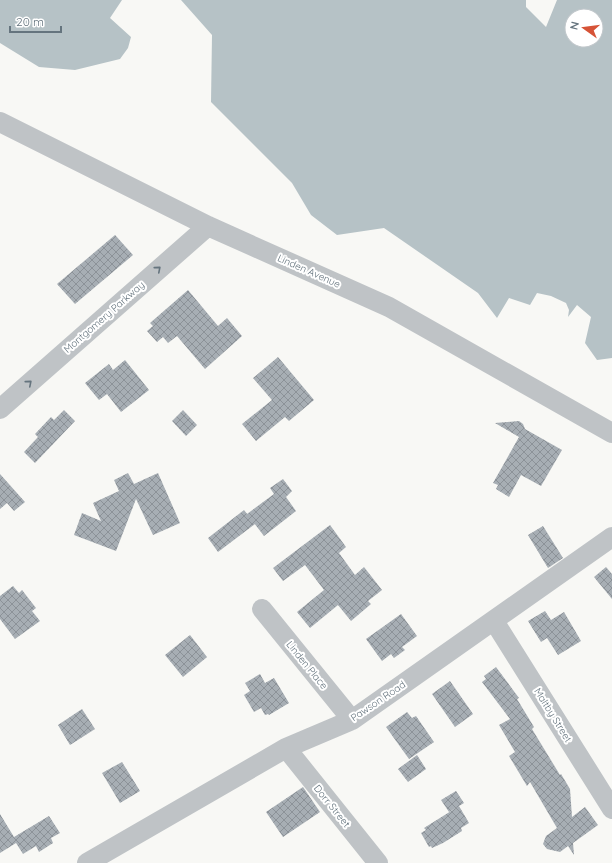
<svg xmlns="http://www.w3.org/2000/svg" width="612" height="863" font-family="Quicksand,sans-serif">
<defs>
<pattern id="building-cross-hatch" width="8" height="8" patternUnits="userSpaceOnUse"><rect width="8" height="8" fill="#a7aeb4"/><path d="M0 0l8 8M0 8l8-8" fill="none" stroke="#8c9298"/></pattern>
</defs>
<rect width="100%" height="100%" fill="#f8f8f5"/>
<path fill="#b6c2c6" fill-rule="evenodd" d="M0,0h122l-12,18 21,19 -3,11 -8,11 -45,11 -36,-3 -39,-24z
M181,0h345v7l20,20 11,-27h55v358l-15,2 -12,-17 6,-26 -14,-12 -9,12 1,-7 -3,-7 -15,-7 -14,-3 -7,12 -21,-7 -12,20 -19,-25 -94,-65 -47,7 -26,-20 -19,-32 -81,-81 1,-67zM572,16h24v24h-24z"/>
<path fill="url(#building-cross-hatch)" d="M115,235l18,20 -58,49 -18,-20z
M188,290l30,36 9,-8 15,18 -37,33 -28,-33 -9,7 -5,-6 -6,5 -10,-11 6,-5 -3,-3z
M278,357l36,43 -25,21 -4,-4 -29,24 -14,-17 30,-24 -19,-22z
M125,360l24,30 -28,22 -14,-18 -8,6 -14,-17 24,-19 4,6z
M64,410l11,11 -40,42 -11,-11 14,-15 -3,-3 16,-17 3,3z
M183,410l14,15 -11,11 -14,-15z
M519,421l4,3 2,5 37,21 -21,36 -20,-11 -12,22 -13,-8 2,-4 -5,-2 26,-46 -24,-14z
M128,473l6,11 24,-11 22,50 -27,12 -17,-36 -20,52 -42,-16 8,-22 19,8 -8,-18 26,-12 -5,-11z
M0,474l25,28 -11,9 -7,-8 -7,6z
M283,479l9,12 -6,6 10,14 -32,25 -17,-22 27,-20 -4,-6z
M244,510l11,14 -37,28 -10,-14z
M330,525l16,22 -7,6 16,22 9,-8 18,23 -14,11 3,3 -20,17 -13,-16 -28,23 -13,-16 27,-22 -19,-25 -22,16 -10,-13z
M543,526l20,32 -15,10 -20,-33z
M606,567l6,7v25l-18,-22z
M13,586l6,7 3,-3 14,18 -4,3 8,10 -25,18 -15,-20v-23z
M545,611l6,9 13,-8 17,29 -23,14 -11,-17 -6,4 -13,-21z
M401,614l16,22 -15,11 3,3 -11,8 -3,-4 -9,7 -16,-22z
M190,635l17,22 -24,20 -18,-22z
M496,667l23,31 -2,1 17,28 -2,2 28,46 1,-1 9,15 2,28 13,-10 13,18 -25,18 1,12 -6,-9 -8,6 -13,-3 -4,-5 3,-8 11,-8 -27,-46 -3,4 -18,-30 6,-4 -16,-27 11,-6 -28,-37 4,-3 -2,-3z
M260,674l5,9 9,-5 15,25 -20,12 -1,-1 -3,1 -4,-7 -7,4 -10,-17 6,-4 -5,-8z
M450,681l23,33 -18,13 -23,-33z
M82,709l13,20 -25,16 -12,-20z
M407,712l5,6 4,-2 18,26 -25,17 -23,-32z
M417,755l9,14 -18,13 -10,-13z
M122,762l18,29 -20,12 -18,-30z
M303,787l17,25 -37,25 -17,-25z
M456,791l8,12 -15,9 -8,-12z
M459,806l10,17 -8,5 1,3 -19,12 -11,5 -1,-2 -2,1 -8,-14 5,-3 -2,-2z
M0,814l14,23 35,-21 11,17 -9,5 2,5 -14,9 -3,-6 -13,8 -7,-11 -16,10z"/>
<g fill="none" stroke-linecap="round" stroke-linejoin="round">
<path stroke="#bfc3c6" stroke-width="20" d="M0,122l208,104 181,81 223,126
M0,409l208,-183
M262,609l90,111
M494,621l118,188
M286,748l92,115
M87,863l199,-115 66,-28 260,-183"/>
</g>
<defs><path id="oneway-chevron" d="M-2-3.5L2.5 0L-2 3.5" fill="none" stroke-width="1.6" stroke-linecap="round" stroke-linejoin="round"/></defs>
<g stroke="#65747e">
<use href="#oneway-chevron" transform="translate(158 269) rotate(-41)"/>
<use href="#oneway-chevron" transform="translate(29 383) rotate(-41)"/>
</g>
<g text-anchor="middle" dominant-baseline="central" stroke-width="4" stroke-linejoin="round" paint-order="stroke">
<g font-size="10" fill="#65747e" stroke="#fff">
<text transform="translate(309 271) rotate(24)">Linden Avenue</text>
<text transform="translate(104 317) rotate(-41)">Montgomery Parkway</text>
<text transform="translate(307 665) rotate(51)">Linden Place</text>
<text transform="translate(378 701) rotate(-34)">Pawson Road</text>
<text transform="translate(553 715) rotate(58)">Maltby Street</text>
<text transform="translate(332 806) rotate(51)">Dorr Street</text>
</g>
</g>
<g transform="translate(584 28) rotate(284)"><circle r="19" fill="#ffffff" stroke="#c1c7cb"/>
<path d="M0-3L7 15L0 10L-7 15Z" fill="#d65337"/>
<text y="-6" font-size="11" font-weight="bold" text-anchor="middle" fill="#65747e">N</text>
</g>
<path d="M10 26v6h51v-6" fill="none" stroke="#65747e" stroke-width="2"/>
<text x="16" y="26" font-size="12" fill="#65747e" stroke="#ffffff" stroke-width="3" paint-order="stroke">20 m</text>
</svg>
